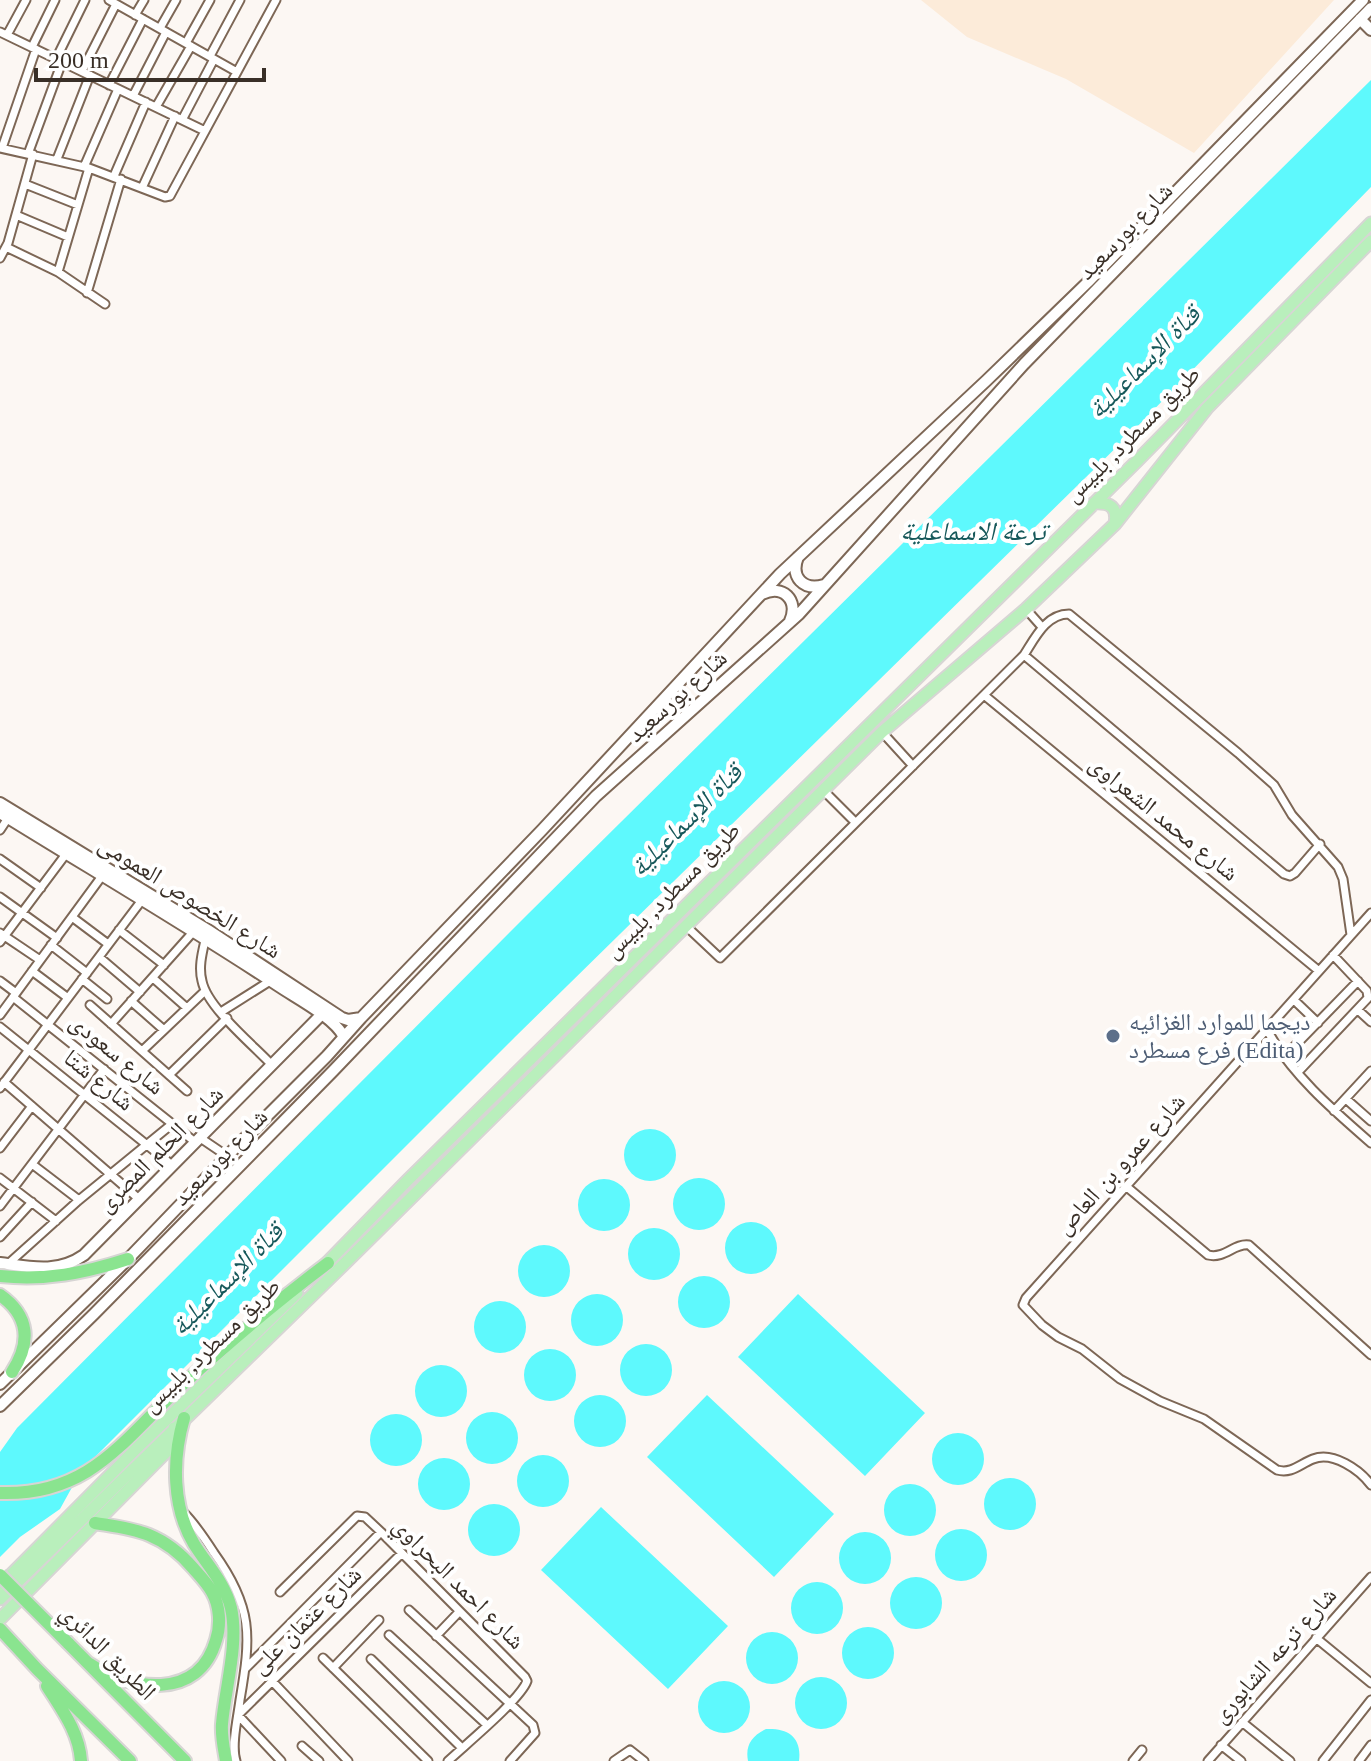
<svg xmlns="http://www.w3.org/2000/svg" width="1371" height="1761" font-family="'Times New Roman','Noto Naskh Arabic',serif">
<rect width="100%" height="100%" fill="#fcf7f3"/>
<path fill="#fcebd9" d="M921,0h413l-140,153 -128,-74 -99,-42z"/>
<path fill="#5ef9fd" d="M1371,80v107l-239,245 -617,605 -434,434 -21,38 -40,28 -20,20v-105l17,-24 511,-514z
M624 1155a26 26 0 1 1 52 0a26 26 0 1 1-52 0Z
M673 1204a26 26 0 1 1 52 0a26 26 0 1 1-52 0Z
M578 1205a26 26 0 1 1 52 0a26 26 0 1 1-52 0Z
M725 1248a26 26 0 1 1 52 0a26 26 0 1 1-52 0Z
M628 1254a26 26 0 1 1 52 0a26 26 0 1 1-52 0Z
M518 1271a26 26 0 1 1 52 0a26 26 0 1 1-52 0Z
M678 1302a26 26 0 1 1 52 0a26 26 0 1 1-52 0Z
M571 1320a26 26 0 1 1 52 0a26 26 0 1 1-52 0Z
M798,1294l127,119 -60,63 -127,-119z
M474 1327a26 26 0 1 1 52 0a26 26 0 1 1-52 0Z
M620 1370a26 26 0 1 1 52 0a26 26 0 1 1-52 0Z
M524 1375a26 26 0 1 1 52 0a26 26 0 1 1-52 0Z
M415 1391a26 26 0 1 1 52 0a26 26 0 1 1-52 0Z
M574 1421a26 26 0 1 1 52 0a26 26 0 1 1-52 0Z
M707,1395l127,119 -60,63 -127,-120z
M466 1438a26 26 0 1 1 52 0a26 26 0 1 1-52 0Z
M370 1440a26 26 0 1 1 52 0a26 26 0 1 1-52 0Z
M932 1459a26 26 0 1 1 52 0a26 26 0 1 1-52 0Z
M517 1481a26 26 0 1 1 52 0a26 26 0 1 1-52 0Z
M418 1484a26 26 0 1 1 52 0a26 26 0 1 1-52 0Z
M984 1504a26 26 0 1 1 52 0a26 26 0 1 1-52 0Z
M884 1510a26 26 0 1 1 52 0a26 26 0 1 1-52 0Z
M468 1530a26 26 0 1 1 52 0a26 26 0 1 1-52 0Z
M601,1507l127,119 -60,63 -127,-119z
M935 1555a26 26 0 1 1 52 0a26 26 0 1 1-52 0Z
M839 1558a26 26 0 1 1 52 0a26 26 0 1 1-52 0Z
M890 1603a26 26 0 1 1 52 0a26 26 0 1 1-52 0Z
M791 1608a26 26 0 1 1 52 0a26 26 0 1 1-52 0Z
M842 1653a26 26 0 1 1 52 0a26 26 0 1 1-52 0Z
M746 1658a26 26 0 1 1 52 0a26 26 0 1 1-52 0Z
M795 1703a26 26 0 1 1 52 0a26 26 0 1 1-52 0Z
M698 1707a26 26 0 1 1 52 0a26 26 0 1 1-52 0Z
M766,1729c22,-1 36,8 33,32h-51c-3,-16 4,-25 18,-32z"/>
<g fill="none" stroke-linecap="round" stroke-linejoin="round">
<g stroke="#7d6756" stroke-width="11">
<path id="street" d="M109,0l128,72
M135,15l9,-15
M160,28l16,-28
M0,32l205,99
M7,35l19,-35
M186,43l24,-43
M32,47l23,-47
M210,56l30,-56
M56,59l29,-59
M82,71l34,-67
M109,85l34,-66
M133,96l33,-64
M156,107l35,-61
M182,120l32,-61
M0,148l89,20 76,29 5,-1 106,-196
M2,148l34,-99
M28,154l34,-92
M57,159l33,-84
M84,167l34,-78
M114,176l32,-74
M25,184l53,21
M142,188l33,-72
M16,215l52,22
M6,247l52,25 47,32
M0,258l8,-15 25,-89
M58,272l31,-104
M87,293l34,-114
M1026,609l16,18
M1024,655l260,219 6,2 5,-3 25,-29
M984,695l335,276
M882,732l31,34
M824,791l31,31
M0,830l8,-12
M0,859l41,29
M0,897l57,41
M1371,913l-345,385 -3,7 19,20 16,12 24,12 38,30 40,22 44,18 73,51c15,4 23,-6 36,-11 20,-8 47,11 58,26
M72,917l36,27
M686,926l34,32 304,-303c11,-17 22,-41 45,-41l169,139 36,32 18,30 46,52 5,12 8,56
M119,930l45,35
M0,933l40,27
M206,936c-3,14 -8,30 -4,45 5,26 50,63 69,83
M0,942l66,-88
M51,945l36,28
M99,957l41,35
M32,971l36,27
M153,978l34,30
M82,979l25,20
M0,981l16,12
M13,997l182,145
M1294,1000l24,23
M131,1001l33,29
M90,1005l97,86
M1358,1010l13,12
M221,1012l49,-31
M0,1015l102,-139
M111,1024l83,-93
M0,1027l172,138
M1267,1030c25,45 66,80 104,113
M142,1051l63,-60
M1284,1057l74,-76
M1298,1072l70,-74 -1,-7 -34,-36
M169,1075l58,-57
M4,1082l135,117
M0,1088l142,-188
M1346,1099l25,22
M1334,1111l37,-40
M199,1137l28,19
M0,1148l32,-42
M32,1164l47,36
M0,1178l56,43
M1127,1187l81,68c17,4 26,-12 41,-10l122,110
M0,1206l104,-137
M0,1237l32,-35
M8,1264l71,-64 93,-76
M184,1513c12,12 21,26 30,40 39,54 37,83 26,147 -2,16 -9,45 -4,61
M280,1592l77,-76 8,1 16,15 144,145 2,4c-7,19 -62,64 -79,80
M409,1610l124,115 2,8 -25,28
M389,1635l98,90
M436,1636l23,-24
M1316,1638l55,45
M323,1658l105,103
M371,1659l91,89
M246,1668l135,-136
M333,1668l46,-48
M272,1681l76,80
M1242,1722l48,39
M1221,1745l20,16
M302,1746l17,15
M281,1761l-43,-46 163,-161
M614,1761l16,-11 14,11
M1133,1761l9,-11
M1208,1761l163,-184
M1323,1761l48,-61
M1359,1761l12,-16"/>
</g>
<g stroke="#7d6756" stroke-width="14">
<path id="secondary" d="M1360,19l11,11
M798,557c-8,20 5,34 26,28
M762,594c21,-10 37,6 28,27
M0,803l208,127 134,88 6,2 13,-2
M0,813c92,57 186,112 277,172 19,13 57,32 67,52
M0,1263c30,4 57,11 84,-8l237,-240
M0,1384l128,-125 99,-103 100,-100 34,-38 181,-188 238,-256 207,-194 101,-98 275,-282
M0,1406l94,-92 239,-243 263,-275 203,-182 225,-250 347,-356"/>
</g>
<g stroke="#d7d5d4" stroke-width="15">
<path id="primary" d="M1094,503c16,-1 24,4 21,21
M323,1267l84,-86 730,-720 234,-238
M0,1586l135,-136 162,-157
M0,1599l337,-328 545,-539 144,-123 89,-85 92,-116 164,-167
M0,1619l167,-168 6,-12 1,-11"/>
</g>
<g stroke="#d7d5d4" stroke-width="16">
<path id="highway" d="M0,1276c45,5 85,-3 128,-17
M0,1295c30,21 31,48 12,77
M184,1418c-12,41 -12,89 10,126 13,21 31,39 37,64 8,36 -6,80 -9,116 -1,12 2,25 4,37
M0,1493c90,3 124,-54 182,-108 47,-43 95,-84 146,-122
M0,1629l37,40 93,92
M68,1643l117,118
M88,1663c42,28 111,38 128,-23 5,-15 4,-34 -4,-48 -5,-9 -13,-17 -19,-24 -12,-14 -27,-26 -44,-33 -17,-7 -36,-9 -54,-12
M47,1686c15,24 32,46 34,75"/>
</g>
<use href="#street" stroke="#fff" stroke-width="7"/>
<use href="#secondary" stroke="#fff" stroke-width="10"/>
<use href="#primary" stroke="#b9efbc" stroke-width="11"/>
<use href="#highway" stroke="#8ae48f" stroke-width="12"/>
<g stroke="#d7d5d4" stroke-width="16" stroke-linecap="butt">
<path id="highway-bridge" d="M0,1575l68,68"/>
</g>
<use href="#highway-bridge" stroke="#8ae48f" stroke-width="12"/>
</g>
<circle fill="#5c6f8a" stroke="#fff" stroke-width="3" cx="1113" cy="1036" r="8"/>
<g text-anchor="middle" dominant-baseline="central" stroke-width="8" stroke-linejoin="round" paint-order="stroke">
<g font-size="24" fill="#392f27" stroke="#fff">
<text transform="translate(1125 231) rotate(-46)">شارع بورسعيد</text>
<text transform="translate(1132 434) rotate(-45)">طريق مسطرد, بلبيس</text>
<text transform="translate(677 696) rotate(-42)">شارع بورسعيد</text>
<text transform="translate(1164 818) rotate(39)">شارع محمد الشعراوى</text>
<text transform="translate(672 890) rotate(-45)">طريق مسطرد, بلبيس</text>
<text transform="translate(190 897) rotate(32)">شارع الخصوص العمومى</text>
<text transform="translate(117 1054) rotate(39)">شارع سعودى</text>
<text transform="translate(99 1080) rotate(39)">شارع شتا</text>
<text transform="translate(160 1149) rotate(-45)">شارع الحلم المصرى</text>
<text transform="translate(220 1157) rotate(-46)">شارع بورسعيد</text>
<text transform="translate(1120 1164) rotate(-48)">شارع عمرو بن العاص</text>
<text transform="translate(211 1345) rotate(-44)">طريق مسطرد, بلبيس</text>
<text transform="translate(459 1583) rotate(45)">شارع احمد البحراوي</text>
<text transform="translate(306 1620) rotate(-44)">شارع عثمان على</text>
<text transform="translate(108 1652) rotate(45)">الطريق الدائري</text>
<text transform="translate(1274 1655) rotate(-48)">شارع ترعه الشابورى</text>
</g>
<g font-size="24" fill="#4e5e75" stroke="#fff" text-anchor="start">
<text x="1129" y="1022">ديجما للموارد الغزائيه<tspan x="1129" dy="28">فرع مسطرد (Edita)</tspan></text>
</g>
<g font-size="26" font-style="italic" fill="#16585a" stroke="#fff">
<text transform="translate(1144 362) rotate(-45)">قناة الإسماعيلية</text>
<text x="973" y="531">ترعة الاسماعلية</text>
<text transform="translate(686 820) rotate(-45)">قناة الإسماعيلية</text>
<text transform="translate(227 1279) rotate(-45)">قناة الإسماعيلية</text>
</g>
</g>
<path d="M36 68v12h228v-12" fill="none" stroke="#392f27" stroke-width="4"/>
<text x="48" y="68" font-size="24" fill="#392f27" stroke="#ffffff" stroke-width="6" paint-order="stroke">200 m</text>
</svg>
